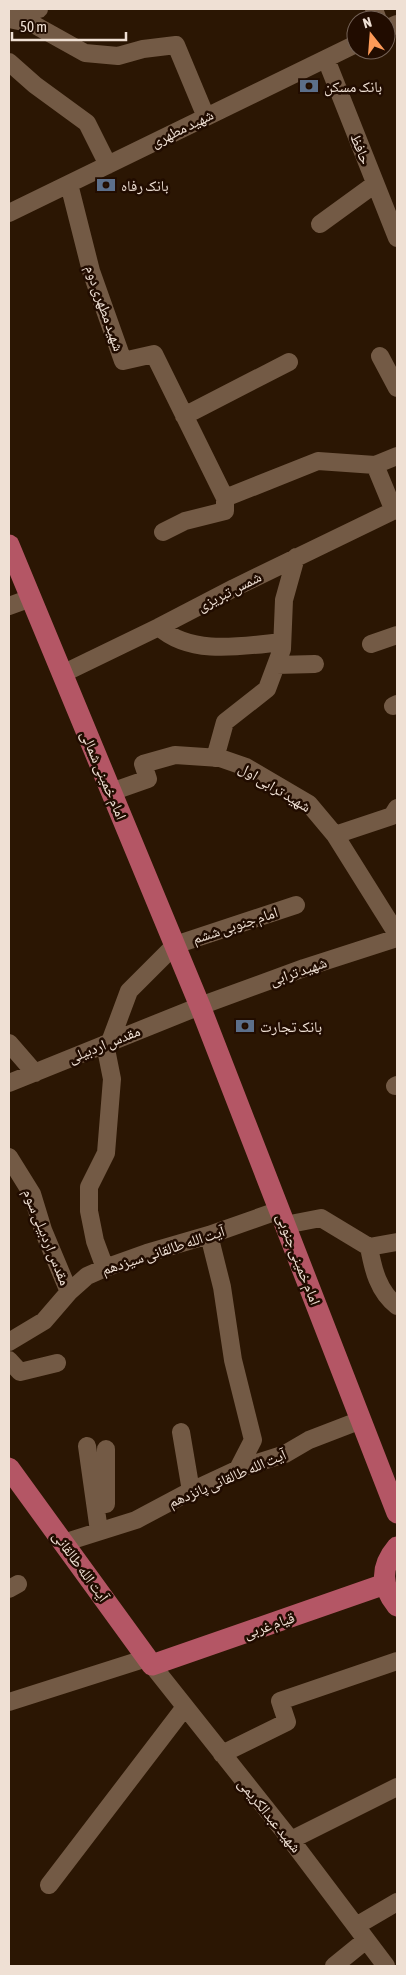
<svg xmlns="http://www.w3.org/2000/svg" width="406" height="1975" font-family="'Asap Condensed','Noto Naskh Arabic',sans-serif">
<rect width="100%" height="100%" fill="#2b1603"/>
<g fill="none" stroke-linecap="round" stroke-linejoin="round">
<path stroke="#735a45" stroke-width="18" d="M374,9l4,11
M9,15l30,-6
M9,19l24,5 52,29 33,3 25,-7 33,-4 30,72
M386,29l11,-5
M326,59l71,179
M9,62l26,23 52,38 21,42
M69,184l22,87 32,90 31,-7 71,144v13l-40,10 -22,11
M9,213l347,-169
M320,224l55,-40
M380,356l17,32
M184,416l105,-54
M375,465l22,-9
M225,498l93,-37 57,4 19,46
M9,606l22,-8
M159,627c32,29 84,19 123,15
M371,644l26,-9
M276,665l39,-1
M62,674l97,-47 75,-39 163,-79
M393,706l4,-2
M215,758l10,-36 42,-33 15,-40 2,-49 12,-43
M111,792l37,-13 -5,-15 32,-9 45,3 26,9 63,37 26,31 62,99
M335,835l57,-19 5,-8
M110,1042l19,-51 46,-46 121,-40
M9,1043l26,30
M9,1083l191,-77 104,-38 93,-30
M395,1086l2,-1
M9,1157l23,37 11,36 26,62
M285,1225l36,-7 48,29 28,-5
M209,1235l13,52 11,73 20,80 -16,31
M369,1247c4,22 9,44 28,59
M105,1268l-10,-27 -6,-30v-24l17,-34 6,-74 -7,-35
M9,1342l35,-21 25,-29 18,-16 18,-8 42,-15 62,-18 71,-25
M9,1360l11,12 37,-9
M181,1432l10,59
M87,1446l12,85
M96,1506l10,-2v-55
M63,1543l73,-23 47,-25 58,-27 44,-14 24,-14 52,-20
M9,1589l9,-5
M152,1665l139,175 95,126
M9,1702l138,-44
M222,1754l65,-32 -7,-21 117,-40
M291,1840l106,-53
M49,1885l136,-178
M356,1926l41,-24
M334,1966l32,-26"/>
<path stroke="#b45665" stroke-width="21" d="M9,545l191,461 197,507
M9,1468l143,197 233,-81
M397,1547c-17,20 -16,39 0,59"/>
</g>
<defs>
<g id="bank-bare" transform="scale(1.5)"><path d="M-6-4H6V4H-6ZM0-2.3a2.3 2.3 0 1 0 0 4.6a2.3 2.3 0 1 0 0-4.6Z" fill="#5c6f8a" stroke="#210c00" stroke-width="2.5" paint-order="stroke"/></g>
</defs>
<g fill-rule="evenodd">
<use href="#bank-bare" x="309" y="86"/>
<use href="#bank-bare" x="106" y="185"/>
<use href="#bank-bare" x="245" y="1026"/>
</g>
<g text-anchor="middle" dominant-baseline="central" stroke-width="5" stroke-linejoin="round" paint-order="stroke">
<g font-size="15" fill="#efe0d4" stroke="#210c00" text-anchor="start">
<text x="324" y="86">بانک مسکن</text>
<text x="121" y="185">بانک رفاه</text>
<text x="260" y="1026">بانک تجارت</text>
</g>
<g font-size="15" fill="#efe0d4" stroke="#210c00">
<text transform="translate(182 128) rotate(-26)">شهید مطهری</text>
<text transform="translate(361 149) rotate(68)">حافظ</text>
<text transform="translate(105 308) rotate(71)">شهید مطهری دوم</text>
<text transform="translate(229 591) rotate(-27)">شمس تبریزی</text>
<text transform="translate(104 775) rotate(67)">امام خمینی شمالی</text>
<text transform="translate(275 787) rotate(31)">شهید ترابی اول</text>
<text transform="translate(235 925) rotate(-18)">امام جنوبی ششم</text>
<text transform="translate(298 971) rotate(-19)">شهید ترابی</text>
<text transform="translate(104 1044) rotate(-22)">مقدس اردبیلی</text>
<text transform="translate(47 1237) rotate(68)">مقدس اردبیلی سوم</text>
<text transform="translate(163 1250) rotate(-18)">آیت الله طالقانی سیزدهم</text>
<text transform="translate(299 1259) rotate(69)">امام خمینی جنوبی</text>
<text transform="translate(227 1478) rotate(-23)">آیت الله طالقانی پانزدهم</text>
<text transform="translate(81 1566) rotate(54)">آیت الله طالقانی</text>
<text transform="translate(269 1625) rotate(-19)">قیام غربی</text>
<text transform="translate(270 1815) rotate(51)">شهید عبدالکریمی</text>
</g>
</g>
<rect width="406" height="1975" fill="none" stroke="#efe0d4" stroke-width="20"/>
<g transform="translate(371 35) rotate(343)"><circle r="24" fill="#210c00" stroke="#736155"/>
<path d="M0-4L9 19L0 12L-9 19Z" fill="#fe9b58"/>
<text y="-8" font-size="14" font-weight="bold" text-anchor="middle" fill="#efe0d4">N</text>
</g>
<path d="M12 32v8h114v-8" fill="none" stroke="#efe0d4" stroke-width="2.5"/>
<text x="20" y="32" font-size="15" fill="#efe0d4" stroke="#210c00" stroke-width="4" paint-order="stroke">50 m</text>
</svg>
